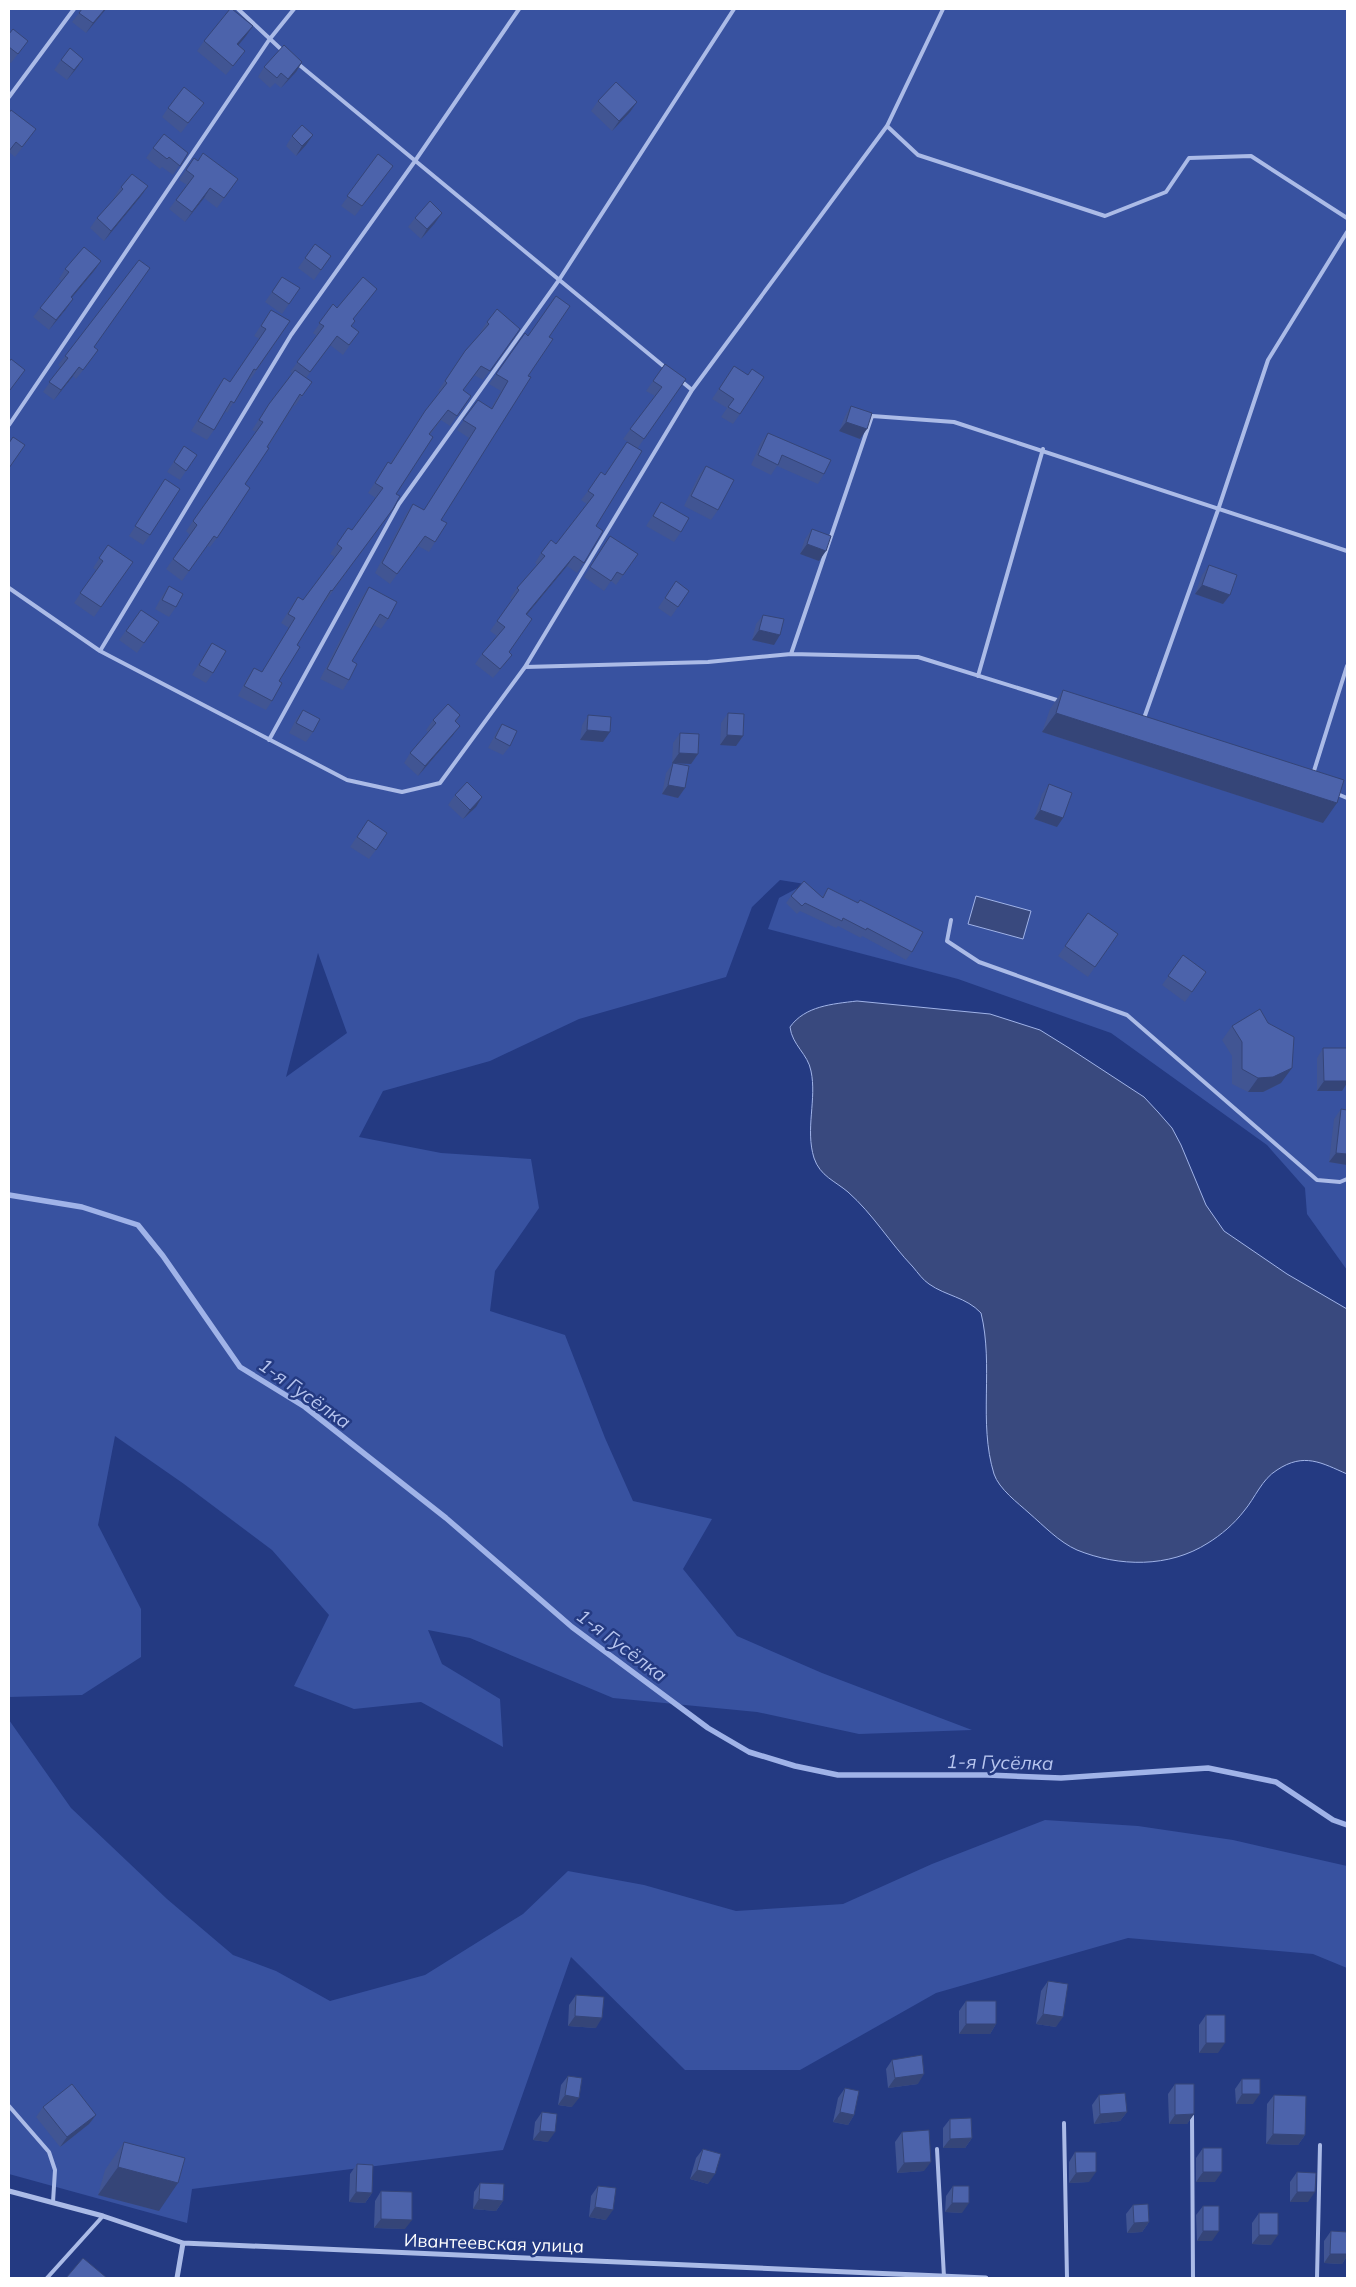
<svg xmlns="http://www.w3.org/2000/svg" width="1356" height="2287" font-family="Mulish,sans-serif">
<rect width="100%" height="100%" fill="#243a82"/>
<path fill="#3852a0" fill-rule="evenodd" d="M9,9h1338v1261l-40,-56 -2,-26 -38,-43 -156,-112 -153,-54 -190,-50 11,-31 26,-14 -25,-4 -28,27 -26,70 -147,42 -89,42 -107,30 -24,46 82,16 90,6 8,49 -44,63 -5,40 75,24 40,103 28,63 79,18 -29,50 54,67 85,37 150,57 -113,4 -102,-22 -144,-14 -143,-60 -42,-8 14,34 58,35 3,48 -82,-45 -67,7 -60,-23 35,-71 -57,-65 -88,-66 -69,-48 -17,89 43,84v48l-59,38 -73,2zM318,953l29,80 -61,44z
M9,1720l62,88 96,91 66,56 43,16 54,30 95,-26 98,-61 45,-43 76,14 92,26 107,-7 89,-40 113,-44 93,6 95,14 114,26v102l-34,-14 -185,-16 -192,55 -136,77h-115l-114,-113 -68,193 -311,39 -5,34 -178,-49z"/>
<path fill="#39497e" stroke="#a0b3e8" d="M976,896l55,15 -8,28 -55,-15z
M857,1001l133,13 50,16 29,18 75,49 14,15 14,16 9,17 25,60 18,26 63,43 60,35v165c-25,-11 -43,-22 -70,-4 -15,9 -22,28 -33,41 -10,13 -23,24 -36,32 -39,25 -89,24 -131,7 -18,-8 -33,-24 -48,-37 -11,-10 -30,-24 -35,-39 -16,-52 0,-108 -13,-161 -15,-16 -35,-17 -52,-29 -6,-4 -11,-11 -16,-17 -23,-24 -40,-53 -65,-75 -13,-11 -28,-16 -34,-34 -9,-29 3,-59 -3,-87 -3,-17 -19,-26 -21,-44 15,-21 42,-23 67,-26z"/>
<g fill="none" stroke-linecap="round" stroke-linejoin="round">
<path stroke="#a0b3e8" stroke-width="5.5" d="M9,1195l73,12 56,18 25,31 77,111 65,40 141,111 126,109 136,101 41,24 46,14 43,9h149l74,3 147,-10 68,14 57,38 14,5"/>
<path stroke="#abbbe7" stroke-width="4" d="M238,9l46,43
M297,63l370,306
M9,97l65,-88
M887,126l31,29 187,61 61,-24 23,-34 62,-2 96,62
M680,380l12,10
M9,425l260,-385 25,-31
M9,588l91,63 247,129 55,12 38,-9 85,-116 183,-5 83,-8 127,3 142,44
M100,651l191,-316 124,-174 104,-152
M791,654l81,-238 82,6 393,129
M525,667l167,-277 195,-264 56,-117
M978,676l65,-227
M1143,721l75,-211 50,-150 79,-128
M269,740l130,-236 160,-224 175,-271
M1313,774l34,-108
M1335,793l12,5
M951,920l-4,21 32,21 148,53 190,165 23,2 7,-3
M9,2106l40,46 6,18 -2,32
M1192,2116l1,162
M1064,2123l3,155
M937,2149l7,128
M47,2278l56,-62
M1317,2278l3,-133"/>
<path stroke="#abbbe7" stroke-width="5" d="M9,2191l94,25 80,27 803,35
M177,2278l6,-35"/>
</g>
<path fill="#415593" d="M106,9l-20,24 -14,-11 7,-9z
M9,34l12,16 -10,13 -2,-1z
M246,36l-8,9 7,6 -19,24 -29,-24 7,-10z
M61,60l15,9 -9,11 -13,-10z
M302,62l-6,10 -15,16 -6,-5 -5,5 -12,-11 6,-10z
M598,101l39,1 -7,10 -18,19 -21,-20z
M168,108l29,4 -16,21 -19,-16z
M9,113l20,26 -14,18 -6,-5v1z
M313,135l-7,10 -10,11 -10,-10 6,-10z
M153,148l35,5 -15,22 -11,-8 -2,2 -14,-11z
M378,154l15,12 -38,50 -14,-10z
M194,158l4,3 40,18 -21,29 -13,-10 -19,24 -16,-13 18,-24 -8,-5z
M148,186l-7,10 -37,45 -14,-13 7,-10 18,-20 -1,-1 7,-10z
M415,218l20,5 -14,16 -13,-12z
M315,244l16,12 -17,24 -16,-12z
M101,261l-7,10 -23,27 -5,11 -17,21 -16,-13 7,-9 22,-27 -3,-2 6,-10z
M282,277l7,27 -7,10 -17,-12z
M370,298l-17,21 -1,7 7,6 -16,23 -13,-10 -24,33 6,4 -17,24 -1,-1 -49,79 -28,54 -7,9 -3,-1 -25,35 -16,-12 24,-34 -4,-4 70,-99 -4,-2 17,-26 23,-31 -2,-1 27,-36 -4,-3 20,-29 4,4z
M271,310l19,11 -40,59 -2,-1 -21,34 -2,-2 -11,19 -7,10 -16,-9 26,-43 7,-10 6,4 30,-43 -6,-3z
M487,322l33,7 -37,51 -9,-5 -11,16 8,5 -21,30 -9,-6 -11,15 -34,59 4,2 -74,105 -2,-1 -27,45 -18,36 -7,20 -6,9 -28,-14 9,-18 7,-10 8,4 27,-44 -8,-5 10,-16 7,-10 5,3 32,-43 -5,-3 18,-26 4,2 24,-32 -8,-5 20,-31 2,1 50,-71 -2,-1 20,-30 23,-28 -1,-1z
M525,333l3,3 21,1 -21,39 -87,144 -6,22 -6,10 -11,-6 -28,38 -15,-11 31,-59 7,-10 11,6 45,-72 -12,-8 21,-30 13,8 10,-17 -12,-7z
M94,347l4,3 -7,10 -15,19 -3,-3 -19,24 -11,-8 17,-25 -2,-2 7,-9z
M665,364l21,15 -49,70 -41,77 -12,37 -7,10 -10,-7 -41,49 -17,37 -4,12 -12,14 -18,-14 7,-10 15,-18 -7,-5 22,-31 -2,-2 7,-10 20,-23 -2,-2 6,-10 15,-9 31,-40 -6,-4 7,-9 17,-16 15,-23 7,-10h1l-5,-3 32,-43 -9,-5z
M734,366l6,48 -7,10 -12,-7 6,-9 -15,-9z
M851,406l9,33 -21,-8 6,-15z
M768,433l56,41 -6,10 -41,-18 -6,9 -20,-10 10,-23z
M184,446l2,25 -6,9 -13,-8z
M706,466l12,44 -7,10 -27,-14 15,-31z
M165,479l-15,56 -7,10 -14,-9z
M661,502l20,30 -7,10 -28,-16z
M812,529l7,32 -19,-7 5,-15z
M610,536l28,18 -22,31 -5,-4 -7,10 -20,-14z
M108,545l25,17 -39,55 -20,-14 22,-33 -3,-2z
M1209,565l21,30 -7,9 -28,-10 7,-19z
M676,581l13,10 -18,26 -13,-9z
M169,586l7,21 -7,10 -14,-8 7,-13z
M369,587l19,32 -7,10 -7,-4 -22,36 -3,19 -6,10 -23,-11 42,-82z
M141,610l18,12 -22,31 -18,-13z
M763,615l11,30 -22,-5 4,-16z
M212,643l1,30 -7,10 -14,-8 13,-22z
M1063,690l260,133 -281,-91 8,-23z
M303,710l10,22 -7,10 -17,-9 7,-14z
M728,713l15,23 -7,10 -16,-1 1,-22z
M460,715l-4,7 -3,13 -35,41 -14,-13 6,-10 18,-21 -2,-2 7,-10z
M588,715l15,27 -23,-2 2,-15z
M502,724l8,22 -7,9 -15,-7 8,-15z
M680,733l18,21 -7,10 -19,-1 1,-20z
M673,763l12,25 -7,10 -16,-4 4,-21z
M1049,784l8,43 -23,-8 8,-25z
M455,795l21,12 -13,12 -15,-14z
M368,820l8,30 -7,9 -19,-12z
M828,888l30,15 2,-3 52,52 -6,8 -44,-24 -1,2 -23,-12 -2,2 -36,-17 -3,3 -11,-11 5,-7 31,1z
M1088,913l30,21 -30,43 -30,-21z
M1183,955l23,17 -21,30 -23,-17z
M1268,1023l13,60 -18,9h-15l-16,-8v-28l-10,-16 10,-14z
M1323,1048h24v35l-5,8h-25v-33z
M1341,1109l6,1v55l-18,-3 5,-43z
M1048,1981l8,46 -20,-3 5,-33z
M576,1995l20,33 -28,-2 1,-21z
M966,2001l30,23 -6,10h-31v-23z
M1206,2015l12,38h-19v-28z
M892,2060l26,24 -30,4 -2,-19z
M568,2076l4,31 -14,-2 3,-20z
M1242,2079l11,25h-17l-1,-15z
M1175,2084l19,30 -7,10h-18l-1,-30z
M845,2088l9,27 -6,10 -15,-3 5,-24z
M1099,2095l28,17 -7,9 -26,3 -2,-19z
M1274,2095l31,40 -7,10 -32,-1 1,-40z
M43,2107l53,8 -7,9 -29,23 -24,-30z
M542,2112l6,30 -15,-2 2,-18z
M950,2119l22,19 -7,10h-22v-20z
M902,2132l22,39 -27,2 -2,-31z
M124,2142l35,69 -61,-16 7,-25z
M1203,2148l12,34h-19v-24z
M703,2149l5,35 -18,-5 6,-21z
M1075,2152l14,30 -20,1v-21z
M357,2164l15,29 -7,10 -16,-1 1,-28z
M1297,2172l11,30h-18v-20z
M480,2183l23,18 -7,10 -23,-2 1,-17z
M598,2186l8,34 -17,-3 2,-21z
M953,2186l9,27 -17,-1 1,-16z
M381,2191l24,38 -31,-1 1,-27z
M1133,2205l16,17 -7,10 -15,1 -1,-19z
M1203,2206l9,35h-15l-1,-26z
M1259,2213l12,32 -19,-1v-21z
M1331,2231l16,1v24l-5,8 -18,-1v-22z"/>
<path fill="#354578" d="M105,9h1l-20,24 7,-10z
M253,26l-7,10 -15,18 6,-10z
M83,59l-7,10 -9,11 7,-10z
M302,62l-6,10 -15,16 7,-9z
M637,102l-7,10 -18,19 7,-10z
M313,135l-7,10 -10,11 6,-10z
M148,186l-7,10 -37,45 7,-10z
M210,188l-6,10 -19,24 7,-10z
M442,213l-7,10 -14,16 6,-10z
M101,261l-7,10 -30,36 7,-10z
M73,299l-7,10 -17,21 7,-10z
M79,367l-6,9 -19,24 7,-10z
M846,422l21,7 -7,10 -21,-8z
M807,544l19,7 -7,10 -19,-7z
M574,556l-7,10 -48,58 7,-10z
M1202,585l28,10 -7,9 -28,-10z
M759,630l21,5 -6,10 -22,-5z
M1056,713l281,90 -14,20 -281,-91z
M460,726l-7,9 -35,41 7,-10z
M587,730l23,2 -7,10 -23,-2z
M727,735l16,1 -7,10 -16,-1z
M679,753l19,1 -7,10 -19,-1z
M668,785l17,3 -7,10 -16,-4z
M482,797l-6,10 -13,12 7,-9z
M1040,810l23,8 -6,9 -23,-8z
M1292,1068l-11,15 -18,9h-15l10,-14z
M1324,1081h23v2l-5,8h-25z
M1336,1153l11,1v11l-18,-3z
M1043,2014l20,3 -7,10 -20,-3z
M575,2016l27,2 -6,10 -28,-2z
M966,2024h30l-6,10h-31z
M1206,2043h19l-7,10h-19z
M924,2074l-6,10 -30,4 7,-10z
M1242,2094h18l-7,10h-17z
M565,2095l14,3 -7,9 -14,-2z
M840,2112l14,3 -6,10 -15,-3z
M1127,2112l-7,9 -26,3 6,-10z
M1194,2114l-7,10h-18l6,-9z
M96,2115l-7,9 -29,23 7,-10z
M540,2131l15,1 -7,10 -15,-2z
M1273,2134l32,1 -7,10 -32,-1z
M972,2138l-7,10h-22l7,-9z
M931,2162l-7,9 -27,2 7,-10z
M118,2167l60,16 -19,28 -61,-16z
M697,2170l18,4 -7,10 -18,-5z
M1096,2172l-7,10 -20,1 7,-10z
M1203,2172h19l-7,10h-19z
M356,2192l16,1 -7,10 -16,-1z
M1297,2192h18l-7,10h-18z
M479,2199l24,2 -7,10 -23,-2z
M952,2203h17l-7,10 -17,-1z
M595,2207l18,3 -7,10 -17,-3z
M381,2219l31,1 -7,9 -31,-1z
M1149,2222l-7,10 -15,1 7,-10z
M1203,2231h16l-7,10h-15z
M1259,2235h19l-7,10 -19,-1z
M1330,2254h17v2l-5,8 -18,-1z"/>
<path fill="#4c63ab" stroke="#354578" d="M82,9h23l-12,14 -14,-10z
M230,9h2l21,17 -16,18 8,7 -12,15 -29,-25z
M13,29l15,12 -10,13 -9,-7v-13z
M284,45l18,17 -14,17 -7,-6 -4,5 -13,-11z
M70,48l13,11 -9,11 -13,-10z
M616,82l21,20 -18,19 -21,-20z
M184,87l20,16 -16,20 -20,-15z
M11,110l25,19 -14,18 -6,-5 -7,9v-38z
M302,125l11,10 -11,11 -10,-10z
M164,134l24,19 -8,13 -11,-9 -2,2 -14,-11z
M203,153l35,26 -14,19 -14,-10 -18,24 -16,-12 18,-24 -8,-6 8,-12 4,3z
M378,154l15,12 -31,40 -15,-10z
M132,174l16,12 -37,45 -14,-13 26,-29 -2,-2z
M430,201l12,12 -15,16 -12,-11z
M315,244l16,12 -10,14 -16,-12z
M84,247l17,14 -30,36 2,2 -17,21 -16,-12 29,-36 -4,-3z
M139,260l11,8 -56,79 4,3 -15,20 -4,-3 -18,23 -12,-8 19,-24 -3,-2z
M282,277l18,11 -11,16 -17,-12z
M363,277l14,12 -24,30 2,2 -4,5 8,6 -10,13 -12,-9 -27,36 -13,-10 27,-36 -5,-3 14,-19 4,4z
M556,296l14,10 -21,31 4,2 -25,37 3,1 -90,143 6,3 -12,19 -10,-6 -28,38 -15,-11 31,-59 11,6 52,-82 -13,-8 15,-20 14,9 16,-28 -12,-7 29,-41 3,3z
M497,309l23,20 -30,42 -9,-5 -18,24 8,6 -14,20 -9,-6 -19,24 4,3 -37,57 4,2 -7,13 -61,82 -1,-1 -34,55 3,2 -21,34 3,2 -10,18 -28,-15 10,-18 8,4 33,-54 -7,-4 10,-17 5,3 39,-52 -5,-4 11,-16 4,2 31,-42 -8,-5 13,-21 3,2 34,-53 22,-28 -2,-2 20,-30 24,-27 -2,-2z
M271,310l19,11 -34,49 -2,-1 -20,34 -3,-2 -17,29 -16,-9 26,-43 6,4 36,-53 -5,-3z
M11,359l14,11 -15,20 -1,-1v-27z
M665,364l21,15 -42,60 -14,-10 32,-42 -9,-6z
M734,366l14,9 4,-6 12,8 -24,37 -12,-7 6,-8 -15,-10z
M295,370l17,12 -10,14 -2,-2 -33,53 2,1 -24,36 5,4 -33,50 -3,-2 -25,35 -16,-12 24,-34 -4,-4 70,-99 -4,-2 10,-16z
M851,406l21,7 -5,16 -21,-7z
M768,433l63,27 -7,14 -42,-19 -4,10 -20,-10z
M13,437l12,8 -16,23v-25z
M627,442l15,9 -46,75 7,5 -19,32 -10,-7 -48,58 6,5 -23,33 3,3 -12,14 -18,-15 23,-27 -8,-6 22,-31 -2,-2 28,-32 -4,-3 10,-13 5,4 38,-49 -6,-4 13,-19 4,3z
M184,446l13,9 -11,16 -12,-9z
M706,466l28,14 -16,30 -27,-14z
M165,479l15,10 -30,46 -15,-9z
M661,502l28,16 -8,14 -28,-16z
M812,529l19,7 -5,15 -19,-7z
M610,536l28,18 -15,21 -6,-3 -6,9 -21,-14z
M108,545l25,17 -32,45 -21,-14 23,-32 -4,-3z
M1209,565l28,10 -7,20 -28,-10z
M676,581l13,10 -11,16 -13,-9z
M169,586l14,8 -7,13 -14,-7z
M369,587l28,15 -9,17 -8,-5 -28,47 5,3 -8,16 -22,-11z
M141,610l18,12 -15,21 -18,-12z
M763,615l21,4 -4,16 -21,-5z
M212,643l14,8 -13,22 -14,-8z
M1063,690l281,90 -7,23 -281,-90z
M448,704l12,11 -5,6 5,5 -35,40 -15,-13 26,-30 -3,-3z
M303,710l17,9 -7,13 -17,-9z
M728,713l16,1 -1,22 -16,-1z
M588,715l23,2 -1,15 -23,-2z
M502,724l15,7 -7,15 -15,-8z
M680,733l19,1 -1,20 -19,-1z
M673,763l16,3 -4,22 -17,-3z
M467,782l15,15 -12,13 -15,-15z
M1049,784l23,9 -9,25 -23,-8z
M368,820l19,13 -11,17 -19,-13z
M804,881l19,17 5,-10 30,15 2,-3 63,32 -11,20 -45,-24 -1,2 -23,-12 -1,3 -37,-18 -3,3 -11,-10z
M1088,913l30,21 -23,33 -30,-21z
M1183,955l23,17 -14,20 -24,-16z
M1260,1009l8,14 26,14 -2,31 -19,9 -15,1 -16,-9v-27l-10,-16z
M1323,1048h24v33h-23z
M1341,1109l6,1v44l-11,-1z
M1048,1981l20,3 -5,33 -20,-3z
M576,1995l28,2 -2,21 -27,-2z
M966,2001h30v23h-30z
M1206,2015h19v28h-19z
M922,2055l2,19 -29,4 -3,-18z
M568,2076l14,2 -3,20 -14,-3z
M1242,2079h18v15h-18z
M72,2084l24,31 -29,22 -24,-30z
M1175,2084h19v30l-19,1z
M845,2088l14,3 -5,24 -14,-3z
M1125,2093l2,19 -27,2 -1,-19z
M1274,2095l32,1 -1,39 -32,-1z
M542,2112l15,2 -2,18 -15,-1z
M971,2118l1,20 -22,1v-20z
M929,2130l2,32 -27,1 -2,-31z
M124,2142l61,16 -7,25 -60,-16z
M1203,2148h19v24h-19z
M703,2149l18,5 -6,20 -18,-4z
M1075,2152h21v20l-20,1z
M357,2164l16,1 -1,28 -16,-1z
M1297,2172l19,1 -1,19h-18z
M480,2183l24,1 -1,17 -24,-2z
M598,2186l18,2 -3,22 -18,-3z
M953,2186h16v17h-17z
M381,2191l31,1v28l-31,-1z
M1148,2204l1,18 -15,1 -1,-18z
M1203,2206h16v25h-16z
M1259,2213h19v22h-19z
M1331,2231l16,1v22h-17z
M83,2258l24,20h-41z"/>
<g text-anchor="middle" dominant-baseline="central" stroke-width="5" stroke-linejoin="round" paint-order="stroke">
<g font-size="18" fill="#fff" stroke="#243a82">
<text transform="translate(494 2243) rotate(2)">Ивантеевская улица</text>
</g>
<g font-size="19" font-style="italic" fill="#b7c5ef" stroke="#243a82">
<text transform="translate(305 1393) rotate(35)">1-я Гусёлка</text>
<text transform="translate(622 1645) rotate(37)">1-я Гусёлка</text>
<text transform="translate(1000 1762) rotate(1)">1-я Гусёлка</text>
</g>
</g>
<rect width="1356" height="2287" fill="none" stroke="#ffffff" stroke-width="20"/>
</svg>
